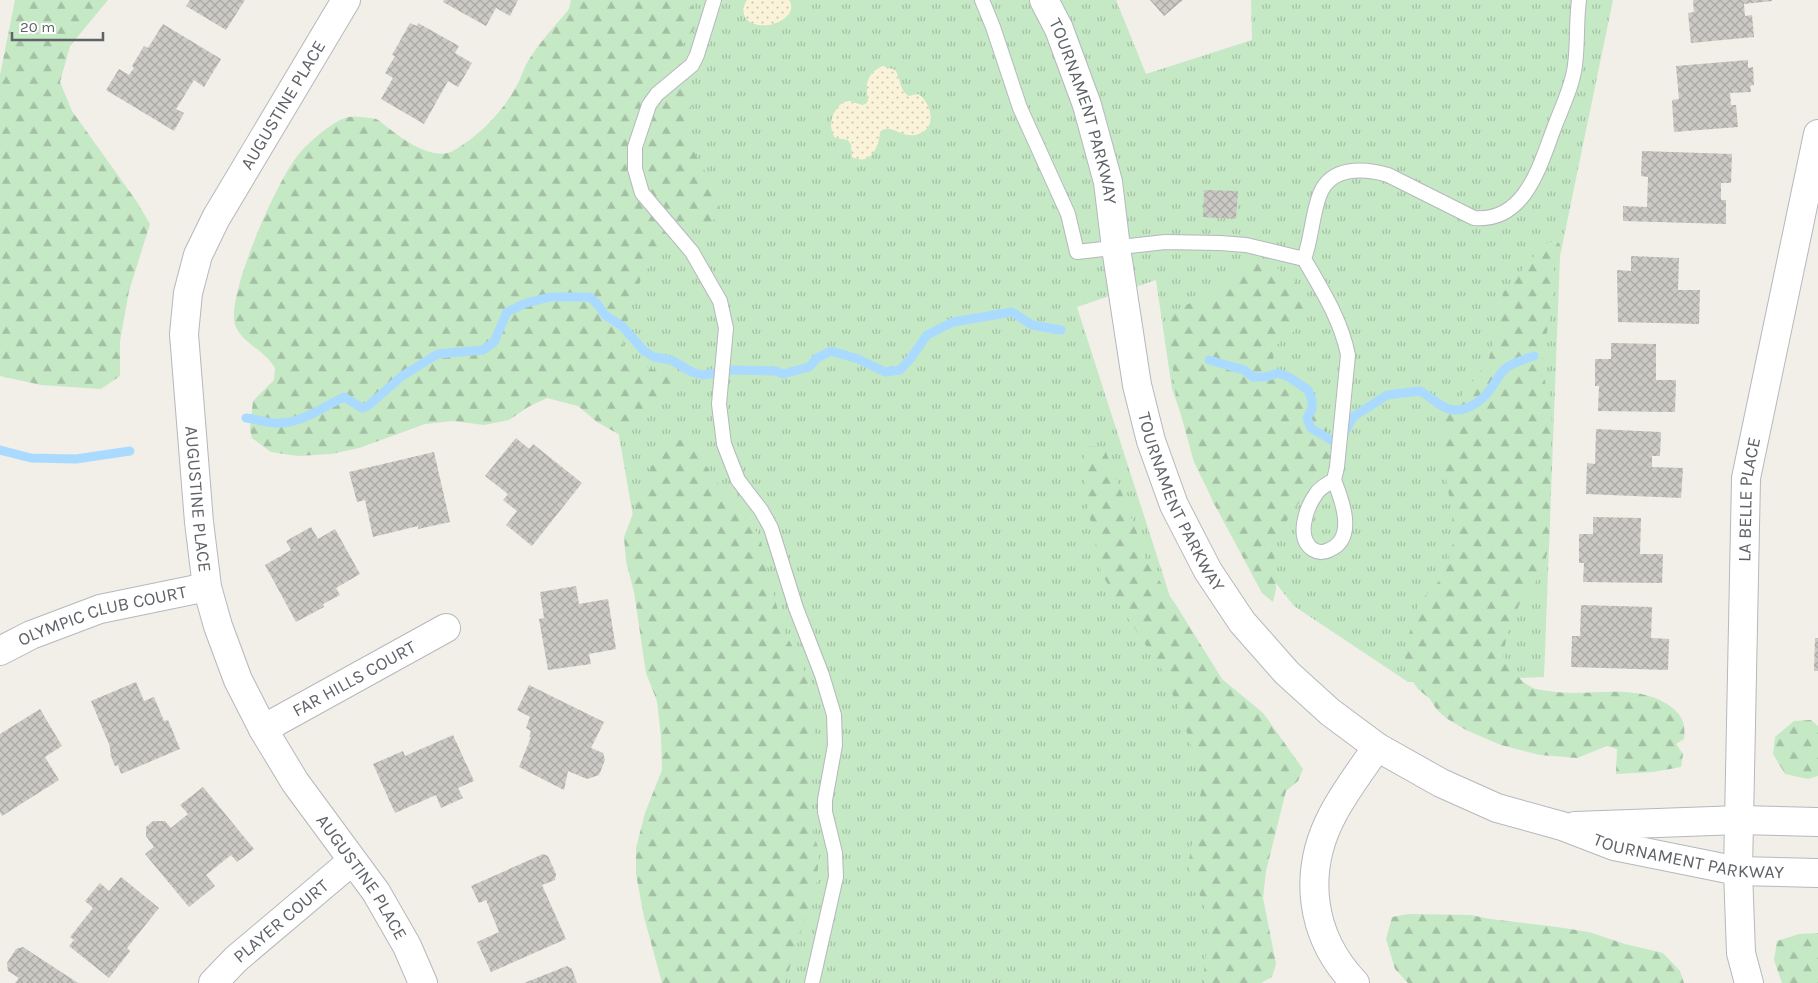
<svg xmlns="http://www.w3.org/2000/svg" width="1818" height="983" font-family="Karla,sans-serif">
<defs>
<pattern id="grass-tufts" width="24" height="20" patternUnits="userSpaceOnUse" patternTransform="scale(1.25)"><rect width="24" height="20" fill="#c5e8c5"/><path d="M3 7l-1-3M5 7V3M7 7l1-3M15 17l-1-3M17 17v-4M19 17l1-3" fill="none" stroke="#a3c0a4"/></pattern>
<pattern id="forest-firs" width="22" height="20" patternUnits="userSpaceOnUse" patternTransform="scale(1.25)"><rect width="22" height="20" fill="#c5e8c5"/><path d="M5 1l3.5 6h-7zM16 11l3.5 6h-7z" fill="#a3c0a4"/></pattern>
<pattern id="sand-dots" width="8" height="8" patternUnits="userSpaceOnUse" patternTransform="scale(1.25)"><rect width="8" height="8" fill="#fbf3d9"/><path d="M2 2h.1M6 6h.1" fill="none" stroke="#cec8b4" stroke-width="1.8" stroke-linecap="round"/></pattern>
<pattern id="building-cross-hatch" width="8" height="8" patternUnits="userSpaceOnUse" patternTransform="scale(1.25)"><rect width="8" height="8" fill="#cccac5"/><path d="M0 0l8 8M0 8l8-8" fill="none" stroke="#a9a8a4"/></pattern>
</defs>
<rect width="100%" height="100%" fill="#f1efe8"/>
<path fill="url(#grass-tufts)" d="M598,0h518l30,74 106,-34 -1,-40h362l-53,256 -16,421 -136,5 -114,-76 -80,-101 -42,-116 -16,-109 -79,27 123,383 13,293h-522l-13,-210 -73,-417z"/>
<path fill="url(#forest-firs)" d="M15,0h93l-38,46 -10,36 12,29 65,91 13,22 -21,67 -9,50v35l-19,13 -60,-4 -41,-9v-301z
M571,0h117l7,12v15l-12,18 -4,11 14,38 -6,41 8,18 22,40 4,22 -13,9 -16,-2 -21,20 -29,33 -11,28 -8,42 4,11 21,12 32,10 -4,12 -19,11 -12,21 -25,13 -23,-13 -19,-16 -31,-8 -19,9 -19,13 -25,5 -31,-4 -28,3 -66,24 -28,6 -33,2 -27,-4 -19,-14 -2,-9 3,-28 21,-21 1,-12c-3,-4 -6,-9 -10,-12 -10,-10 -29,-19 -31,-36 -3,-35 42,-137 64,-165 10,-12 35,-35 51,-38 4,-1 23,1 27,2 5,2 10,8 15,11 14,11 43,31 62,21 25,-14 49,-38 63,-64 5,-8 7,-17 11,-24 10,-18 29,-38 42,-54z
M1555,241l4,2 2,5 -7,21 -2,33 -11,66 11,37 -3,141 -6,22 -10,19 -11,12 -14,30 -5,27c8,11 15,24 28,31 5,3 12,3 18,4 39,7 82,-9 118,13 14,9 19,18 17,35l-8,5 7,10 -2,13 -28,5 -37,2 1,-25 -10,-3 -30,12 -37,-3 -39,-10 -35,-15 -20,-12 -9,-8 -7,-11 -12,-10 -7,-10 -6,-22v-11l15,-45 24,-25 9,-33 -1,-31 -11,-60 1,-23 7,-17 39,-51 7,-23 8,-45 41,-49z
M1263,260l22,13 20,18 5,18 -16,22 -20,16 -1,19 53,55 4,43 -39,49 -17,32 2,44 -3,13 -11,-9 -45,-84 -23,-47 -18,-65 -7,-62 2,-22 21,-11 19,-7 41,-32z
M687,438l13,16 10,19 22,29 28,34 11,50 13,45 18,33 10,32 2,39 -5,35 -1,28 4,31 7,22 -2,30 -32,102h-123l-18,-66 -8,-43v-26l9,-35 17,-43 -1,-34 -4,-35 -11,-28 -12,-81 -8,-31 -2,-24 25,-66 16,-27z
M1089,446l15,1 31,80 11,34 30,44 46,74 41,34 40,56 -5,12 -12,10 -20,80 -3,27 13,66 -4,13 -11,6h-56l-2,-5 6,-42 -5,-31 -16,-39 14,-80 -6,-25 -15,-47 -20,-46 -46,-69 -14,-28 -13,-62 -6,-47z
M1811,720l7,6v50l-10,3 -23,-5 -12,-20 2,-17 19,-16z
M1409,914l62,1 19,4 67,8 32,5 36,12 38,9 17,18 4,12h-276l-13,-14 -9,-30 6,-22z
M1818,933v50h-36l-8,-23 3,-19 22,-7z"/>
<path fill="url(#sand-dots)" d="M747,0h42c13,20 -35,37 -45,15 -2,-5 0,-10 3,-15z
M883,66l12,4c6,9 4,20 14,26l9,-2c13,8 19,32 3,39 -18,9 -30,-12 -41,-1 -1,16 -10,34 -28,25l-1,-12 -3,-5 -13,-2c-8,-14 -3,-26 8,-36l7,-1 12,4c3,-1 5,-1 6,-5 0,-1 -1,-6 -1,-8 -2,-12 5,-22 16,-26z"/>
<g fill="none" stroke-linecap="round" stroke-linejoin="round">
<path stroke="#aadaff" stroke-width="9" d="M1209,360l35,10 9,7h13l12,-4 11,4 19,13 4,10v9l-5,9 4,10 20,12 12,-4 10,-19 34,-22 33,-4c10,5 23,19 34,19 15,1 30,-11 38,-23 4,-6 8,-14 14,-19 8,-6 19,-9 28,-12
M246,418c10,1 21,5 31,5 24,1 46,-16 67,-26l18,11 6,-2 34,-30 36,-22 45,-4 11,-8 13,-30 19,-9 24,-6h40l8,8 7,10 17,11 22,25 10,6 17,3 21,12 11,3 30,-5 43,1 7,3 26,-7 8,-9 14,-7 27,8 27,13 15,-2 11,-12 16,-23 26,-13 59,-10 20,13 29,5
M0,450l31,8 45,1 54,-8"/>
</g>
<path fill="url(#building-cross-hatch)" d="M190,0h55l-19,30 -40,-24z
M444,0h74l-8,16 -14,-8 -10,18 -43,-24z
M1150,0h33l-19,16z
M1693,0h79v1l-28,3 1,12 7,-1 2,22 -63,6 -3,-30 6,-1z
M410,23l7,3 1,-3 41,23 -4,7 17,10 -14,24 -10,-6 -24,43 -43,-25 12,-21 -8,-5 10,-17 -3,-1z
M163,24l58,35 -17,28 -10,-7 -18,29 8,4 -10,18 -68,-41 13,-21 10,6 5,-7 -2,-2 12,-20 4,2z
M1748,60v8l5,-1 1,18 -4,1 1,6 -21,1 1,12h5l2,22 -64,5 -2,-32 7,-1 -3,-33z
M1642,151l90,3 -1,29h-10v17h5v24l-103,-3v-15l24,1 1,-30 -7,-1z
M1204,190l34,1 -2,28 -33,-2z
M1631,256l48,2 -1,32h22l-1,34 -81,-2 -1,-52 14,1z
M1611,343l45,1v36h20l-1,32 -77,-1 1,-25h-4v-27h16z
M1596,429l65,3 -1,24h-8v11l31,1 -2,30 -95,-4 1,-31 8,1z
M516,438l13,11 4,-5 49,39 -50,63 -26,-21 11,-14 -14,-11 5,-6 -23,-18z
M434,452l16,70 -32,7v-3l-45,11 -8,-37 -8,2 -8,-30z
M1593,517l48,1 -1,36h23l-1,29 -79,-1 1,-19h-5v-29h14z
M311,527l7,12 17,-10 25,45 -24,14 4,7 -17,9 1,3 -28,15 -31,-57 26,-15 -5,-9z
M576,586l3,18 29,-5 8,50 -27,5 2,10 -43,6 -9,-51 5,-1 -4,-26z
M1581,605l71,2 -1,31 18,1 -1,31 -97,-3 1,-31h8z
M1815,638h3v33h-4z
M136,682l8,19 10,-4 10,24 4,-1 12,29 -59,25 -3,-9 -3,1 -5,-12h1l-2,-10 -18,-43z
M529,685l75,37 -13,26 12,5 2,7 -6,15 -12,4 -19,-8 -4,19 -45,-23 12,-30h-2l2,-6 -5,-3 4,-11 -13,-7z
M40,709l22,37 -17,11 14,23 -57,36 -2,-4v-78z
M453,735l21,46 -16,7 5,10 -22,10 -5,-13 -41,18 -22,-49 30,-13 2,5z
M203,787l51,62 -17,13 -6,-7 -25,20 9,11 -26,21 -44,-53 9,-7 -8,-11v-9l7,-6h12l6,7 17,-14 -8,-9z
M543,854l5,2 8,18 -1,6 -13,5 24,54 -75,33 -14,-30 22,-10 -13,-32 -7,3 -8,-17z
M121,877l38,31 -32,40 3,3 -21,27 -40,-32 5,-6 -4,-3 23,-29 -8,-7 15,-18 9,8z
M23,947l55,36h-63l4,-5 -11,-7 -1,-8 9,-14z
M567,966l5,3 5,14h-53z"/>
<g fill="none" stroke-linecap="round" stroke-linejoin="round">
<g stroke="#b5b8bc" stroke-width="16">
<path id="service" d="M714,0l-17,55 -5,10 -35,29 -8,11 -14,42v22l7,24 50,59 28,49 6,27 -7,76 5,40 14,36 23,30 10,18 25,80 26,67 12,40 1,30 -10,55v12l10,41 1,24 -24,106
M982,0l11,27 27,81 48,106 9,38 88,-10 55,1 26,2 58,14c18,31 37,61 44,96l-11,112 -3,13c-6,4 -14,7 -18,14 -10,14 -21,45 -2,56 5,3 11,2 15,0 28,-11 13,-50 5,-70
M1304,259c8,-22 8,-45 16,-65 11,-28 44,-26 68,-19l86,43c53,5 67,-57 82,-95 7,-18 17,-39 19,-58 3,-22 1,-43 4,-65"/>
</g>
<g stroke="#b5b8bc" stroke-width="30">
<g id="minor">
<path id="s1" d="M346,0l-130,218 -18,37 -10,38 -4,41 15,188 8,65 11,39 20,54 25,49 32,53 81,110 31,54 16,37"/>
<path id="s2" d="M1044,0l15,29 28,76 21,77 8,66 21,137 14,56 23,64 34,66 34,51 45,51 43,39 47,35 64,36 56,25 65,18 52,20 124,25 80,2"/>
<path id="s3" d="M0,651l31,-16 69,-26 107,-22"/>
<path id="s4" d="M263,729l183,-101"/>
<path d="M1575,826l165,-6 78,2"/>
<path id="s5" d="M213,983l23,-24 116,-98"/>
<path d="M1355,983c-45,-47 -53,-111 -22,-169 12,-23 29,-45 44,-67"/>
<path id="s6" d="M1749,983l-8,-30 -3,-82 8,-393 72,-344"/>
</g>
</g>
<use href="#service" stroke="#fff" stroke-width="14"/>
<use href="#minor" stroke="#fff" stroke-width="28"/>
</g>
<g text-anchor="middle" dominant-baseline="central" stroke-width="4" stroke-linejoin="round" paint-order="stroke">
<g font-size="18" fill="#5f6368" stroke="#fff">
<text transform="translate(283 105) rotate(-59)">AUGUSTINE PLACE</text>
<text stroke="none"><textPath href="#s2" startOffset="119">TOURNAMENT PARKWAY</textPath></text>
<text stroke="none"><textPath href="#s6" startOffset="485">LA BELLE PLACE</textPath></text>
<text stroke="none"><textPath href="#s1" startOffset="541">AUGUSTINE PLACE</textPath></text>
<text stroke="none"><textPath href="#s2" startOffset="524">TOURNAMENT PARKWAY</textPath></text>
<text stroke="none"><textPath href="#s3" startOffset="109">OLYMPIC CLUB COURT</textPath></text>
<text stroke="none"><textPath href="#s4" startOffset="104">FAR HILLS COURT</textPath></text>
<text stroke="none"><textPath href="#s2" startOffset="1178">TOURNAMENT PARKWAY</textPath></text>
<text stroke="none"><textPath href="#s1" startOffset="961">AUGUSTINE PLACE</textPath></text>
<text stroke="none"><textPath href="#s5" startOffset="92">PLAYER COURT</textPath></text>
</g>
</g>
<path d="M12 32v8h91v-8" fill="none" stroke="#5f6368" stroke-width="2.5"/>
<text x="20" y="32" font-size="15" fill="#5f6368" stroke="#ffffff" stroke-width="4" paint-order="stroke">20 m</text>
</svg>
